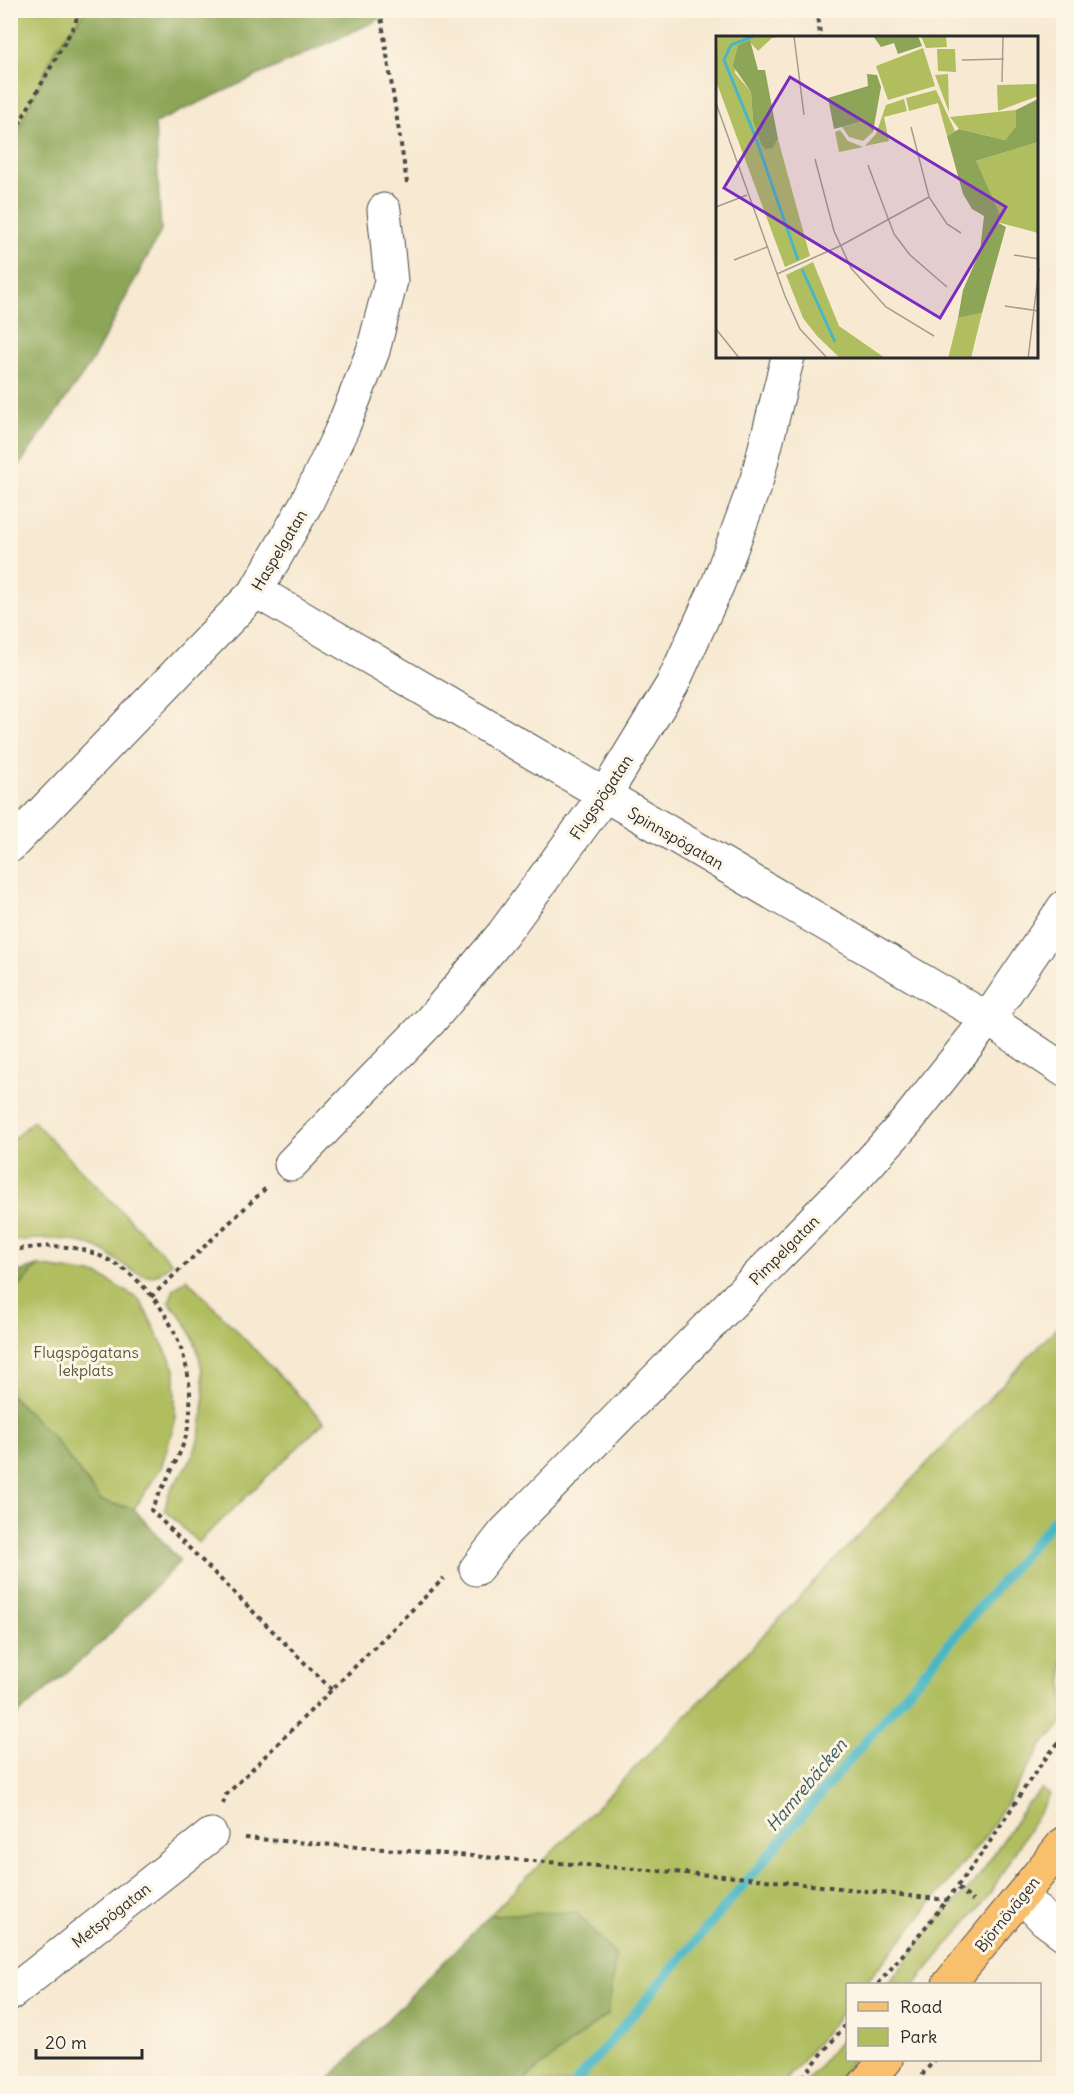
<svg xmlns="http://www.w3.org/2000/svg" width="1074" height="2094" font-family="Delius,sans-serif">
<rect width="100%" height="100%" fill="#fcf5e5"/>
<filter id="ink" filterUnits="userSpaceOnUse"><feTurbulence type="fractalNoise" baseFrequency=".0167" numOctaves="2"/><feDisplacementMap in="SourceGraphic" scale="12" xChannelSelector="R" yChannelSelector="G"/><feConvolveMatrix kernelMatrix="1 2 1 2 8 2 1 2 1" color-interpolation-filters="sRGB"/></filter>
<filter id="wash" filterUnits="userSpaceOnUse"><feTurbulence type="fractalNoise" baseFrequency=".008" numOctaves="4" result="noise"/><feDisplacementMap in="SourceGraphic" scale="24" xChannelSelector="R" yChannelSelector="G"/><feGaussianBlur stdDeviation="1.35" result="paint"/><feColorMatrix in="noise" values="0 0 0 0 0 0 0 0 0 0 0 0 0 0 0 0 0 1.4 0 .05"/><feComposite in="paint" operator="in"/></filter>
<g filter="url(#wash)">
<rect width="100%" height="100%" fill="#f7e9d2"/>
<path fill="#b0be60" stroke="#6e7446" stroke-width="1.5" d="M11,11h77l-77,136z
M33,1121l139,142c-8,6 -14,14 -24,13 -14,-1 -33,-18 -45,-25 -27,-15 -64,-14 -92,-9v-101z
M38,1266l61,9 41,25 35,69v53l-14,46 -27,41 -33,-8 -48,-64 -42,-42v-99z
M187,1279l137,143 -126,121 -33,-33c4,-27 10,-23 22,-44 23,-39 22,-103 -1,-142 -4,-8 -12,-15 -17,-22l5,-13z
M1063,1321v402l-20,21 -56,90 -122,150h-17l-1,22 -63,77h-260l5,-7 -39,-161 200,-203z
M1042,1789l8,6 -63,103 -72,86h-27l55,-71 31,-29 54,-82z
M847,2033l1,27h5l-19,23h-29z"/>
<path fill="#8ca556" stroke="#5c6840" stroke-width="1.5" d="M86,11h311l-242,112 6,108 -69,130 -81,116v-331l44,-97z
M38,1266l-27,30v-22z
M10,1395l43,42 48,64 33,8 46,52 -77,80 -92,79z
M576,1912l40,44 -8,58 -79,62 -5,7h-199l165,-168z"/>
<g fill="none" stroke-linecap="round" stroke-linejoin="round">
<path stroke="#49b7c3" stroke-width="10" d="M574,2084l490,-576"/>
</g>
</g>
<g filter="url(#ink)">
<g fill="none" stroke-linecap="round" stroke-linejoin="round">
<g stroke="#4a4844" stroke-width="35">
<path id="minor" d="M256,591l732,428 76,51
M10,846l246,-255 51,-89 36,-75 30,-76 18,-70 -7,-71
M291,1164l139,-143 73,-87 101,-138 68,-111 46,-101 39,-105 31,-122
M476,1569l29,-37 355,-359 47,-52 81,-102 76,-112
M1022,1896l23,24 19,14
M10,1994l201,-159"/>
</g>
<g stroke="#4a4844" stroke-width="35">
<path id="major" d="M949,1984l115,-141
M865,2084l21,-24"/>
</g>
<path stroke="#4a4844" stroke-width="4" stroke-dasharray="4.5 4.5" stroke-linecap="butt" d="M380,10l27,173
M818,10l2,28
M10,140l65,-116 4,-14
M10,1250c22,-2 43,-6 64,-2 79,14 130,109 113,184 -7,27 -24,53 -36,78l182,181
M151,1297l115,-109
M223,1804l3,-9 218,-217
M245,1838l503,40 199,22
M958,1888l15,13
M878,1984c39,-46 77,-92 111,-141 25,-36 45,-75 75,-106
M797,2084l51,-62
M920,2084l4,-12 11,-12"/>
<use href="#minor" stroke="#fff" stroke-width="33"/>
<use href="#major" stroke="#f8bf6c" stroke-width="33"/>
</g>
</g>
<g text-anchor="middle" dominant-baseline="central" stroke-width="6" stroke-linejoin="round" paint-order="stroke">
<g font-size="16" fill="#2b2b2b" stroke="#fcf5e5">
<text transform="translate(279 550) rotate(-59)">Haspelgatan</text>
<text transform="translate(601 797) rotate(-56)">Flugspögatan</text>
<text transform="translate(676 838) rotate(30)">Spinnspögatan</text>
<text transform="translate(784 1250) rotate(-45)">Pimpelgatan</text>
<text transform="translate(1007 1914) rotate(-51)">Björnövägen</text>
<text transform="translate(111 1915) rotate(-38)">Metspögatan</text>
</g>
<g font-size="16" fill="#53573b" stroke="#fcf5e5">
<text x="86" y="1352">Flugspögatans<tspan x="86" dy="18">lekplats</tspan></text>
</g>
<g font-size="18" font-style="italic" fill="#365c60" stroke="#fcf5e5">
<text transform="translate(806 1785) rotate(-50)">Hamrebäcken</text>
</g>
</g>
<g transform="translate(716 36)">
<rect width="322" height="322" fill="#f7e9d2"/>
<path d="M2,0h68l-14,2 -14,13 -8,-9 -12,3 -3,28 16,19 2,29 8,24 12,3 5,-9 32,117 -25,11 -69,-186zM205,0h25l1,11 -21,1zM207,12l12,38 -47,14 -12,-34zM221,13h18l1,23 -18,-1zM232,38l1,38 -14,-37zM322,48v12l-40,15 -1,-26zM220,54l19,41 -8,5 -9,-33 -29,8 -3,-13zM188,63l3,12 -23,6 5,24 -24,5 11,-12 10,-29zM300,74v16l-11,14 -46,-11 -9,-12zM148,85l9,11 -10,9 -14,-4 -7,-10zM124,94l8,11 15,6 -24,5 -4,-20zM322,106v91l-41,-11 -21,-61zM97,226l26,64 46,32h-45l-23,-22 -14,-18 -17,-43zM266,277l-11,45 -23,1 10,-41z" fill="#b0be60"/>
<path d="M157,0h45l4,10 -24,8 -4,-11 -13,4zM34,4l8,30h7l13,69 -5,9 -7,1 -5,-4 -8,-24 -2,-29 -18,-26 5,-21zM151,38l10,1 4,12 -8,45 -9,-11 -30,8 -6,-31 40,-12zM322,63v43l-62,19 24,54 -3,7 9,5 -24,86 -24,5 5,-28 17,-39 4,-35 -12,-7 -9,-15 -16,-58 12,-7 46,11 11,-14v-16z" fill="#8ca556"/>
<path fill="none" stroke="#49b7c3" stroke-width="3" d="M38,0l-23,9 -7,15 31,76 43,124M86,233l33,73"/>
<path fill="none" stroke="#a59d8f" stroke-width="1.5" d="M78,0l10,79M246,24l42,-1M286,46l1,-46M0,67l69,193 15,33 28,30M195,91l18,70 18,27 14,9M99,123l19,72 17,37 35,39 48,29M152,129l26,69 16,21 37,32M0,171l31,-12M298,219l25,4M18,224l33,-13M61,238l63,-28 89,-49M289,270l34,5M0,293l24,30M312,323l11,-91"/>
<path fill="#7b2cbf" fill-opacity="0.15" stroke="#7b2cbf" stroke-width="3" d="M74,41l216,130 -66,111 -216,-130z"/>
<rect width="322" height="322" fill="none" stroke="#2b2b2b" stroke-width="3"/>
</g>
<rect width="1074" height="2094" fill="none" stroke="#fcf5e5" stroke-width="36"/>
<rect x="846" y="1983" width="195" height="78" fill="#fcf5e5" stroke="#a8a49b" stroke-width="1.5"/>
<rect x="858" y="2002" width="30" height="9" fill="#f8bf6c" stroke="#a8a49b" stroke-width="1.5"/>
<text x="900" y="2013" font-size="18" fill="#2b2b2b">Road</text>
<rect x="858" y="2028" width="30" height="18" fill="#b0be60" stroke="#a8a49b" stroke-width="1.5"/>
<text x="900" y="2043" font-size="18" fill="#2b2b2b">Park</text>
<path d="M36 2049v9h106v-9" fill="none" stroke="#2b2b2b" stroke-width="3"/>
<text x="45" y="2049" font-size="18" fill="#2b2b2b" stroke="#fcf5e5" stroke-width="4.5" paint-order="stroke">20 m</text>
</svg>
